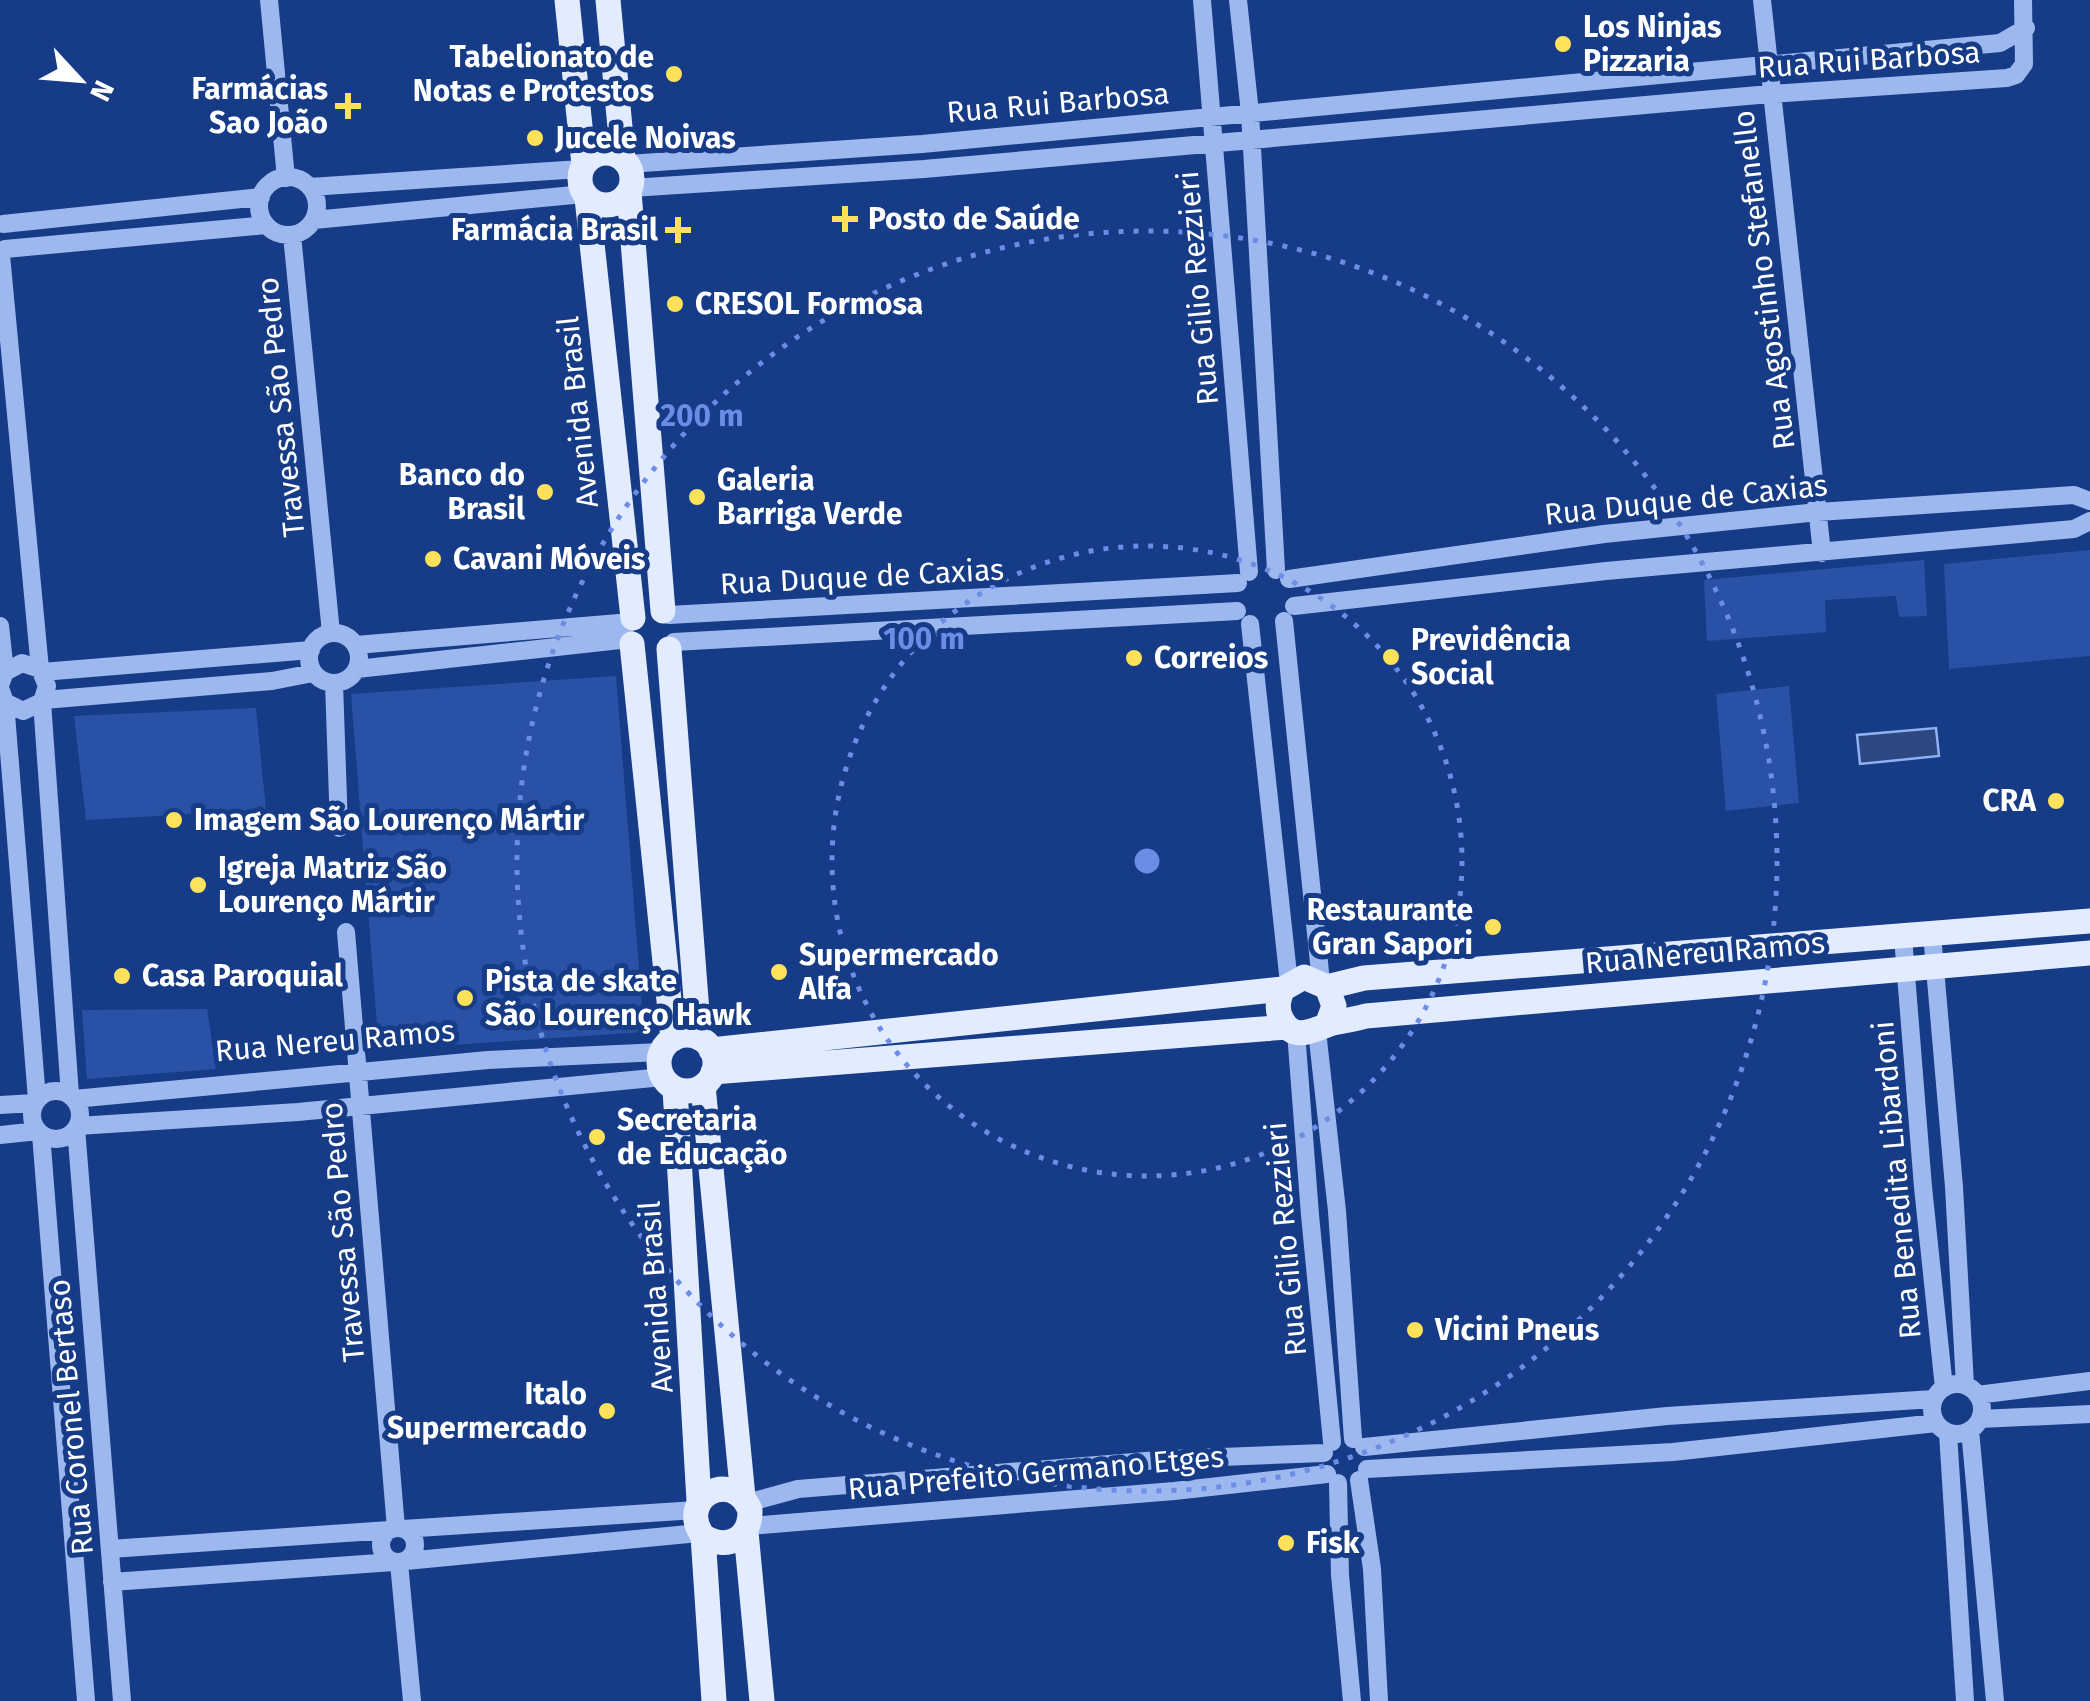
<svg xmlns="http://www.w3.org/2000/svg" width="2090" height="1701" font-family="'Fira Sans',sans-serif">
<rect width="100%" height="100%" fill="#163b87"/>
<path fill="#2952a6" d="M2090,550v106l-141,13 -5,-105z
M1924,560l3,56 -28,1 -3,-21 -71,4 1,32 -119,9 -3,-61z
M616,676l28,356 -265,18 -28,-356z
M1789,686l10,117 -73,8 -10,-117z
M256,708l10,102 -180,10 -12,-104z
M207,1009l9,60 -129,10 -5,-69z"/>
<path fill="#2d4881" stroke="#8fb1f1" stroke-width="2.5" d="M1936,728l3,28 -79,8 -3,-29z"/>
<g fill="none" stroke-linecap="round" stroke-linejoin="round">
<path stroke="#9db8ee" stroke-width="18" d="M269,0l17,178
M1202,0l47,572
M1238,0l12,113 26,457
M1762,0l60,553
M628,164l294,-20 1078,-101 26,-15
M259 206a29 29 0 1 1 58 0a29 29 0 1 1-58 0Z
M310,187l271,-18
M631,188l293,-19 846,-75 237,-16 9,-3 8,-11 -1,-64
M314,220l270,-26
M3,224l258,-27
M292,235l39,398
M5,249l261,-24
M1,255l39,414
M1289,579l315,-45 214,-22 256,-17 16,6
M1294,606l312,-35 468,-42 16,-8
M669,615l569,-32
M1284,621l37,361
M1250,624l39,359
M0,626l5,46
M309 658a25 25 0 1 1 50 0a25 25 0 1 1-50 0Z
M674,642l563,-31
M356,645l275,-23
M357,669l272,-30
M42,672l269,-22
M334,683l5,145
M0,685l5,-13 17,-9 18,6 7,17 -5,16 -19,9 -18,-9 -5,-14
M44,700l228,-19 41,-8
M5,702l32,397
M42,702l28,393
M346,932l50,596
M1932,934l22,253 11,198
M1903,937l20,250 21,201
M1317,1031l20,180 16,228
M1296,1032l14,183 22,227
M32 1115a24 24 0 1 1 48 0a24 24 0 1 1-48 0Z
M74,1099l414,-39 173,-8
M0,1105l34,-2
M77,1126l221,-14 365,-35
M76,1128l46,573
M41,1134l45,567
M0,1135l38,-4
M1932 1409a25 25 0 1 1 50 0a25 25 0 1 1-50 0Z
M1977,1395l113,-14
M1980,1419l110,-5
M1970,1430l25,271
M1948,1433l17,268
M1364,1447l303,-31 267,-17
M1367,1469l306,-17 263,-29
M1359,1480l13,89 7,132
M1338,1483l2,92 12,126
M747,1503l51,-14 373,-30 153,-6
M749,1526l425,-35 153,-17
M381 1545a17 17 0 1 1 34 0a17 17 0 1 1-34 0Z
M403,1529l293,-19
M110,1549l280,-19
M406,1561l293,-28
M399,1563l13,138
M112,1582l281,-20"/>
<path stroke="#e3ebff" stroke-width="25" d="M567,0l17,165
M608,0l15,159
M580 179a26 26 0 1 1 52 0a26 26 0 1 1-52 0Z
M629,192l34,419
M587,198l46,420
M632,644l41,395
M669,649l30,389
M1327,987l37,-9 726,-57
M1327,1025l7,-19 -7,-19 -23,-10 -21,12c-5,10 -7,21 -1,31 13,24 34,8 51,3 11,-2 22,-4 33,-7l724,-63
M659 1063a28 28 0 1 1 56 0a28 28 0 1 1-56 0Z
M711,1050l572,-61
M713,1072l574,-45
M703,1086l40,411
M675,1089l24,412
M746,1532l16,169
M703,1536c24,15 48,3 47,-26 -19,-44 -74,-10 -47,26l11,165"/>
</g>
<g fill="none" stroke="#6c8ce6" stroke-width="5" stroke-dasharray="5 10">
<circle cx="1147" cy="861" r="315"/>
<circle cx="1147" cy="861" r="630"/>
</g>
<g fill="#ffe259" stroke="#163b87" stroke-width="4">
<circle cx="1563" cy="44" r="10"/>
<circle cx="674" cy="74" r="10"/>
<path d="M343 91h10v10h10v10h-10v10h-10v-10h-10v-10h10z"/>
<circle cx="535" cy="138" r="10"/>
<path d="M840 204h10v10h10v10h-10v10h-10v-10h-10v-10h10z"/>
<path d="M673 215h10v10h10v10h-10v10h-10v-10h-10v-10h10z"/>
<circle cx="675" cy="304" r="10"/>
<circle cx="545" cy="492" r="10"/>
<circle cx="697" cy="497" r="10"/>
<circle cx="433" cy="559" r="10"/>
<circle cx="1391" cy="657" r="10"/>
<circle cx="1134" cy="658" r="10"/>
<circle cx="2056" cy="801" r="10"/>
<circle cx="174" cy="820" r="10"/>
<circle cx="198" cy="885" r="10"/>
<circle cx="1493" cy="927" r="10"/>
<circle cx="779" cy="972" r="10"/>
<circle cx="122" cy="976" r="10"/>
<circle cx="465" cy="998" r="10"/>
<circle cx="597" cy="1137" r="10"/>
<circle cx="1415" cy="1330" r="10"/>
<circle cx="607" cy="1411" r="10"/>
<circle cx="1286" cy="1543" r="10"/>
</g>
<g text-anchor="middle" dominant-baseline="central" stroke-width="10" stroke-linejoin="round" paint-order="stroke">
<g font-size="30" font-weight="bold" fill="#fff" stroke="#163b87" text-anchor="start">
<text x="1583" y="27">Los Ninjas<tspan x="1583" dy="34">Pizzaria</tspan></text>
<text x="654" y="57" text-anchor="end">Tabelionato de<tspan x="654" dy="34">Notas e Protestos</tspan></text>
<text x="328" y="89" text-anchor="end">Farmácias<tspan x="328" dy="34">Sao João</tspan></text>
<text x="555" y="138">Jucele Noivas</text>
<text x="868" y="219">Posto de Saúde</text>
<text x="658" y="230" text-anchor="end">Farmácia Brasil</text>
<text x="695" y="304">CRESOL Formosa</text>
<text x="525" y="475" text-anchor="end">Banco do<tspan x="525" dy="34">Brasil</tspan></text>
<text x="717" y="480">Galeria<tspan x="717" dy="34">Barriga Verde</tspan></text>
<text x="453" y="559">Cavani Móveis</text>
<text x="1411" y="640">Previdência<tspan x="1411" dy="34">Social</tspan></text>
<text x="1154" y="658">Correios</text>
<text x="2036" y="801" text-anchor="end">CRA</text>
<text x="194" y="820">Imagem São Lourenço Mártir</text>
<text x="218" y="868">Igreja Matriz São<tspan x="218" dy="34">Lourenço Mártir</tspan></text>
<text x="1473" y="910" text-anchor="end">Restaurante<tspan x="1473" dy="34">Gran Sapori</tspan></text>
<text x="799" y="955">Supermercado<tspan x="799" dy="34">Alfa</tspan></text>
<text x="142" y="976">Casa Paroquial</text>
<text x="485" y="981">Pista de skate<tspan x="485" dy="34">São Lourenço Hawk</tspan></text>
<text x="617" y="1120">Secretaria<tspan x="617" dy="34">de Educação</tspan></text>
<text x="1435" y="1330">Vicini Pneus</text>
<text x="587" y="1394" text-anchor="end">Italo<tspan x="587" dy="34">Supermercado</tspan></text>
<text x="1306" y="1543">Fisk</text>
</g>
<g font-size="30" fill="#fff" stroke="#163b87">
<text transform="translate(1869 60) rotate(-4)">Rua Rui Barbosa</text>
<text transform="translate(1058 103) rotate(-5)">Rua Rui Barbosa</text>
<text transform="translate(1764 280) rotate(-97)">Rua Agostinho Stefanello</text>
<text transform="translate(1198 288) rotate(-95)">Rua Gilio Rezzieri</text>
<text transform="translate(281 407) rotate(-96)">Travessa São Pedro</text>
<text transform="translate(578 412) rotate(-96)">Avenida Brasil</text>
<text transform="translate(1686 500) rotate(-6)">Rua Duque de Caxias</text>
<text transform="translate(862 577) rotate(-3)">Rua Duque de Caxias</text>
<text transform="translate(1705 953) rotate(-5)">Rua Nereu Ramos</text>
<text transform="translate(335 1041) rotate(-5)">Rua Nereu Ramos</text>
<text transform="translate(1897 1180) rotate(-95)">Rua Benedita Libardoni</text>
<text transform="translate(343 1232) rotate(-95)">Travessa São Pedro</text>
<text transform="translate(1286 1239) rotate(-95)">Rua Gilio Rezzieri</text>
<text transform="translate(656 1297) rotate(-94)">Avenida Brasil</text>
<text transform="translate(71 1417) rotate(-95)">Rua Coronel Bertaso</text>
<text transform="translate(1036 1473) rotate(-5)">Rua Prefeito Germano Etges</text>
</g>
</g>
<circle cx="1147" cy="861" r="15" fill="#6c8ce6" stroke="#163b87" stroke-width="5"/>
<g font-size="30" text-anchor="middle" font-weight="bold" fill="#6c8ce6" stroke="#163b87" stroke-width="10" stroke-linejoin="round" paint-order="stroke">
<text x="702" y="426">200 m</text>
<text x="924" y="649">100 m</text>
</g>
<g transform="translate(80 80) rotate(116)" stroke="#163b87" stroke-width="8" paint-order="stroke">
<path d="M0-8L18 38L0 25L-18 38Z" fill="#ffffff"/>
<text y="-15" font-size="28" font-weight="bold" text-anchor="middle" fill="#ffffff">N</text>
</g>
</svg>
